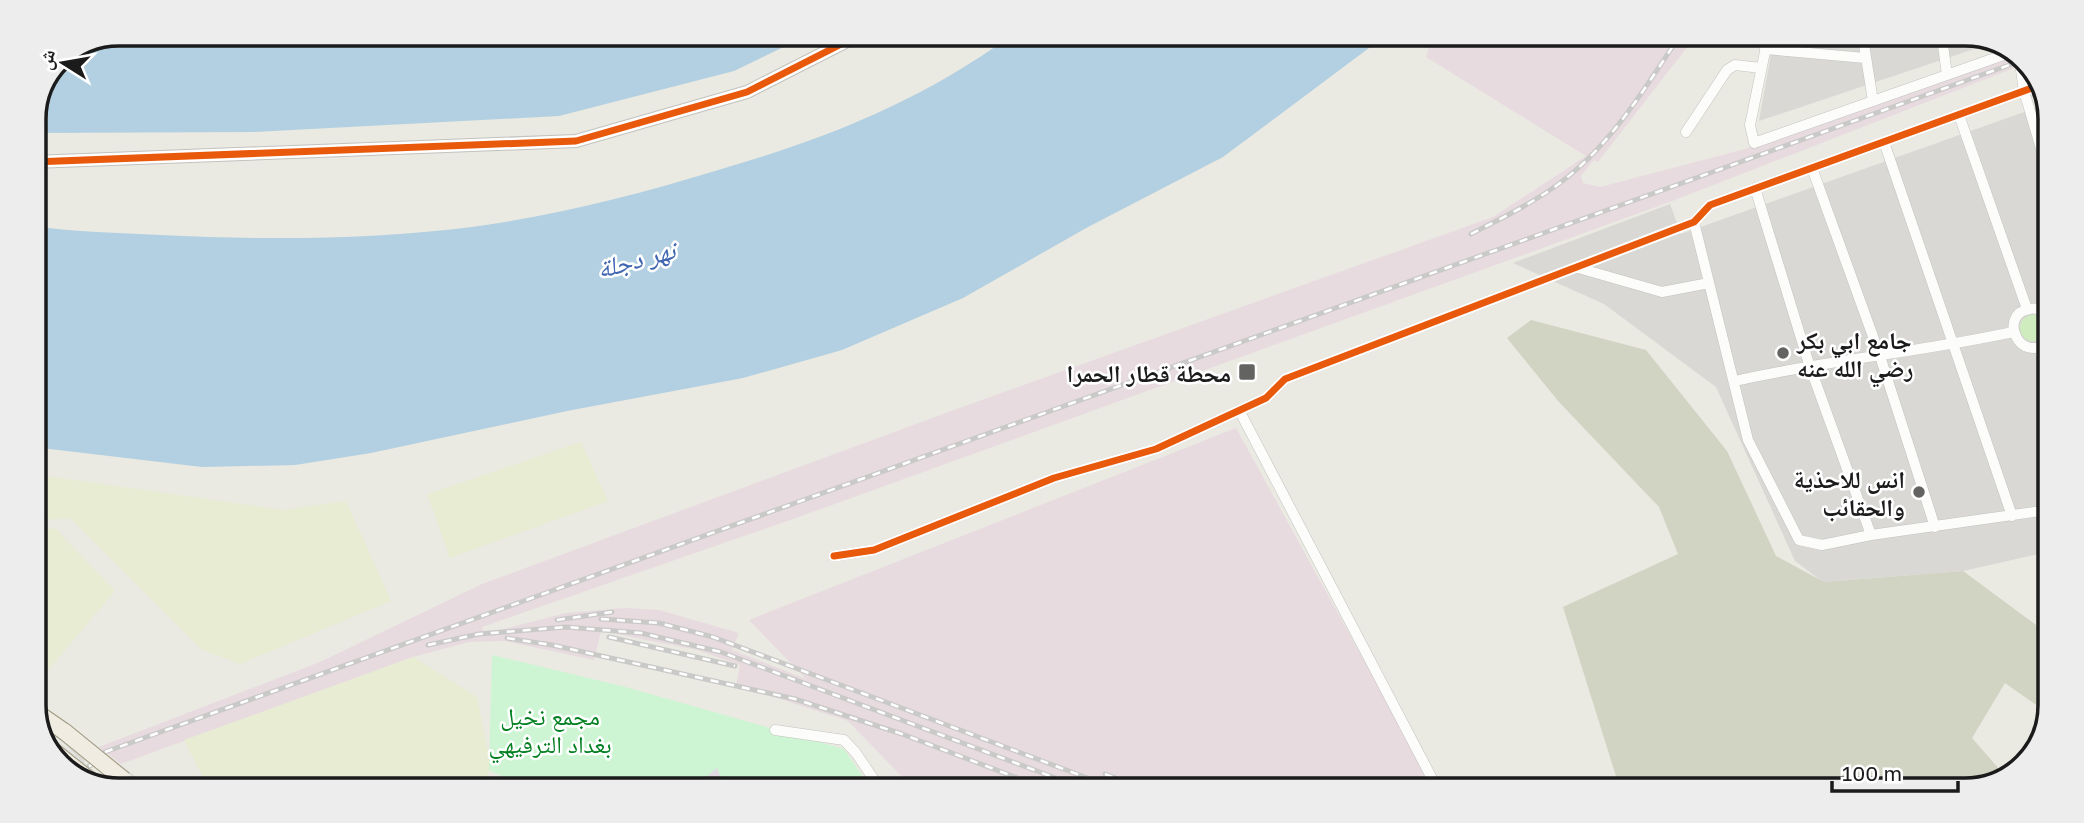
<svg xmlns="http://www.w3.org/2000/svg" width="2084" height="823" font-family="'Golos Text','Noto Naskh Arabic',sans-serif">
<rect width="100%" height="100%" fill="#eae9e2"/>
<path fill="#d9d8d4" d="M1774,37l219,1 5,3 -239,80z
M2047,104l4,9 -4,439 -84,19 -140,11 -28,-21 -79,-174 -112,-83 -91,-41 157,-59 11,30z"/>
<path fill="#e8dbe0" d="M1432,37h263l-97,125 -4,-2 -13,16 2,7 17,4 145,-38 267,-97 2,16 -339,132 -879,318 -314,109 1,4 21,-2 62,-16 59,-5 34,2 80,23 -7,17 74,29 -57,-59 487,-192 198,360 -522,-1 -64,-66 -112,-36 4,-20 -43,-15 -96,-19 -7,29 -90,-19 -35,1 -56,15 -292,107 -22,-17 221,-85 162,-78 472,-174 539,-193 93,-61 -160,-99z"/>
<path fill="#d2d4c3" d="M1531,320l115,30 81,101 49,105 48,26 139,-11 84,62 -1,79 -41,-29 -33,55 34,39 -40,13 -346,-1 -57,-182 115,-53 -19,-47 -100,-105 -52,-64z"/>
<path fill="#e7ecd3" d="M581,442l27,59 -158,57 -23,-64z
M33,474l250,36 63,-9 45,100 -151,63 -39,-15 -131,-131 -37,3z
M55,528l60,63 -70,83 -12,-6v-136z
M413,657l64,40 14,69 -8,20 -276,-1 -23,-45z"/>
<path fill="#ceecbd" d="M2020 328a13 13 0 1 1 26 0a13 13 0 1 1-26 0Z"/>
<path fill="#cdf5d3" d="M492,655l130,31 222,63 26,38 -348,-1 -33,-16z"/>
<path fill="#dfdde3" d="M717,768l7,16 22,-6 17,2 11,7h-60l-6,-12z"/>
<path fill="#b2d0e1" d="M119,33l689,2 -74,36 -175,45 -306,16 -220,1v-19l26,-56z
M1012,35l373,1 -162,121 -135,70 -125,71 -121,52 -99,28 -176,33 -196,42 -76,12 -93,2 -169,-20v-221c42,6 85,7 127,9 104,5 209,5 312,-8 82,-11 164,-32 243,-56 110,-32 203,-68 297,-136z"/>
<path fill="#dcdbd8" d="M73,727l63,50 -23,5 -28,-22 -1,3 27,21 -20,1 -45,-43 10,-2 25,20 -23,-22z"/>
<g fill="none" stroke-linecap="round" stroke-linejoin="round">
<g stroke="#c2c2bf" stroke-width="11">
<path id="minor" d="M1768,37l-18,88 4,18 258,-91
M1863,38l10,63
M1942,38l5,37
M1765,49l100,9
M2019,56l5,35 26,88
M1959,115l68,194
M1686,132l41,-62 8,-5 26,3
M1884,142l128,374
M1812,168l67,185 56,174
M1755,188l54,176 62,171
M1694,222l54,218 51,100 23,5 49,-10 177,-25
M1575,267l87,25 47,-9
M2049,340c-28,28 -53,-26 -19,-31 8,-2 14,2 19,7
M2039,347l10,35
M1735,381c92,-21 186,-29 278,-49
M1239,410l198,378
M834,556l40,-6 180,-72 102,-29 110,-51 19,-19 409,-157 16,-17 330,-120
M775,730l69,10 12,13 23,34"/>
</g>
<g stroke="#c2c2bf" stroke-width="14">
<path id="tertiary" d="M33,162l543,-21 171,-49 112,-57"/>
</g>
<g stroke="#9f9a80" stroke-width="18">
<path id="primary" d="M33,710l32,22"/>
</g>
<use href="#minor" stroke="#fcfcfb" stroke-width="10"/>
<use href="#tertiary" stroke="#fcfcfb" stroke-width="12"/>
<use href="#primary" stroke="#f0ece1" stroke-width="16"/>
<g stroke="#c9c9c8" stroke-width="5">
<path id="rail" d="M1471,234c37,-19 75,-37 106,-65 41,-36 72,-87 102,-132
M601,619l58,4 54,14 401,151
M557,620l55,-8
M609,637l126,29
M507,638l45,7 243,54 107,35 139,53
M428,645l51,-11 87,-7 75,6 80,19 361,136
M105,752l1918,-692
M89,766l3,-1
M1105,774l36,14"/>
</g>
<use href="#rail" stroke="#fff" stroke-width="2.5" stroke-dasharray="8" stroke-linecap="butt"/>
<g stroke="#9f9a80" stroke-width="18" stroke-linecap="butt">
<path id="primary-bridge" d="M65,732l59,48
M47,746l49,39"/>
</g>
<use href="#primary-bridge" stroke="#f0ece1" stroke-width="16"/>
<g stroke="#fff" stroke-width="11">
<path id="cycleway" d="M33,162l543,-21 171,-49 112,-57
M834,556l40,-6 180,-72 102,-29 110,-51 19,-19 409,-157 16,-17 330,-120"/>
</g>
<use href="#cycleway" stroke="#e8590c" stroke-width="7"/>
</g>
<g fill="#636361" stroke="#fff" stroke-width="2.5">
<circle cx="1783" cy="353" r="7"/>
<rect x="1238" y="363" width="18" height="18" rx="3.5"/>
<circle cx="1919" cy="492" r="7"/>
</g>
<g text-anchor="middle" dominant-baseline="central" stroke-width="5" stroke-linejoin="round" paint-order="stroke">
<g font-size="24" font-weight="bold" fill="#1b1b1b" stroke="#fff" text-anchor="end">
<text x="1797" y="339" text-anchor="start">جامع ابي بكر<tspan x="1797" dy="28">رضي الله عنه</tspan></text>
<text x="1231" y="372">محطة قطار الحمرا</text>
<text x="1905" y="478">انس للاحذية<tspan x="1905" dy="28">والحقائب</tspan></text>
</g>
<g font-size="24" fill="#028021" stroke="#fff">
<text x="550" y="715">مجمع نخيل<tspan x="550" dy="28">بغداد الترفيهي</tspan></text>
</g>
<g font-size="26" font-style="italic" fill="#4066b1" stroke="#fff">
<text transform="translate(636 259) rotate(-15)">نهر دجلة</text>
</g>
</g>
<path d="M0 0H2084V823H0ZM119 46H1965A73 73 0 0 1 2038 119V705A73 73 0 0 1 1965 778H119A73 73 0 0 1 46 705V119A73 73 0 0 1 119 46Z" fill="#ededed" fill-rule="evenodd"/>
<path fill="none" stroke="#1b1b1b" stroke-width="3.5" d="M119 46H1965A73 73 0 0 1 2038 119V705A73 73 0 0 1 1965 778H119A73 73 0 0 1 46 705V119A73 73 0 0 1 119 46Z"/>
<g transform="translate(63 63) rotate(281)" stroke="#ffffff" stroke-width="5" paint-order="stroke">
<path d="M0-5L12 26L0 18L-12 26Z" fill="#1b1b1b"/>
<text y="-10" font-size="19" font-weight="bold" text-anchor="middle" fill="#1b1b1b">ش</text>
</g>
<path d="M1832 781v10h126v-10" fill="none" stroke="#1b1b1b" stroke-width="3.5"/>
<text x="1842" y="781" font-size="21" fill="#1b1b1b" stroke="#ffffff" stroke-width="5" paint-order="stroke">100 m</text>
</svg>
